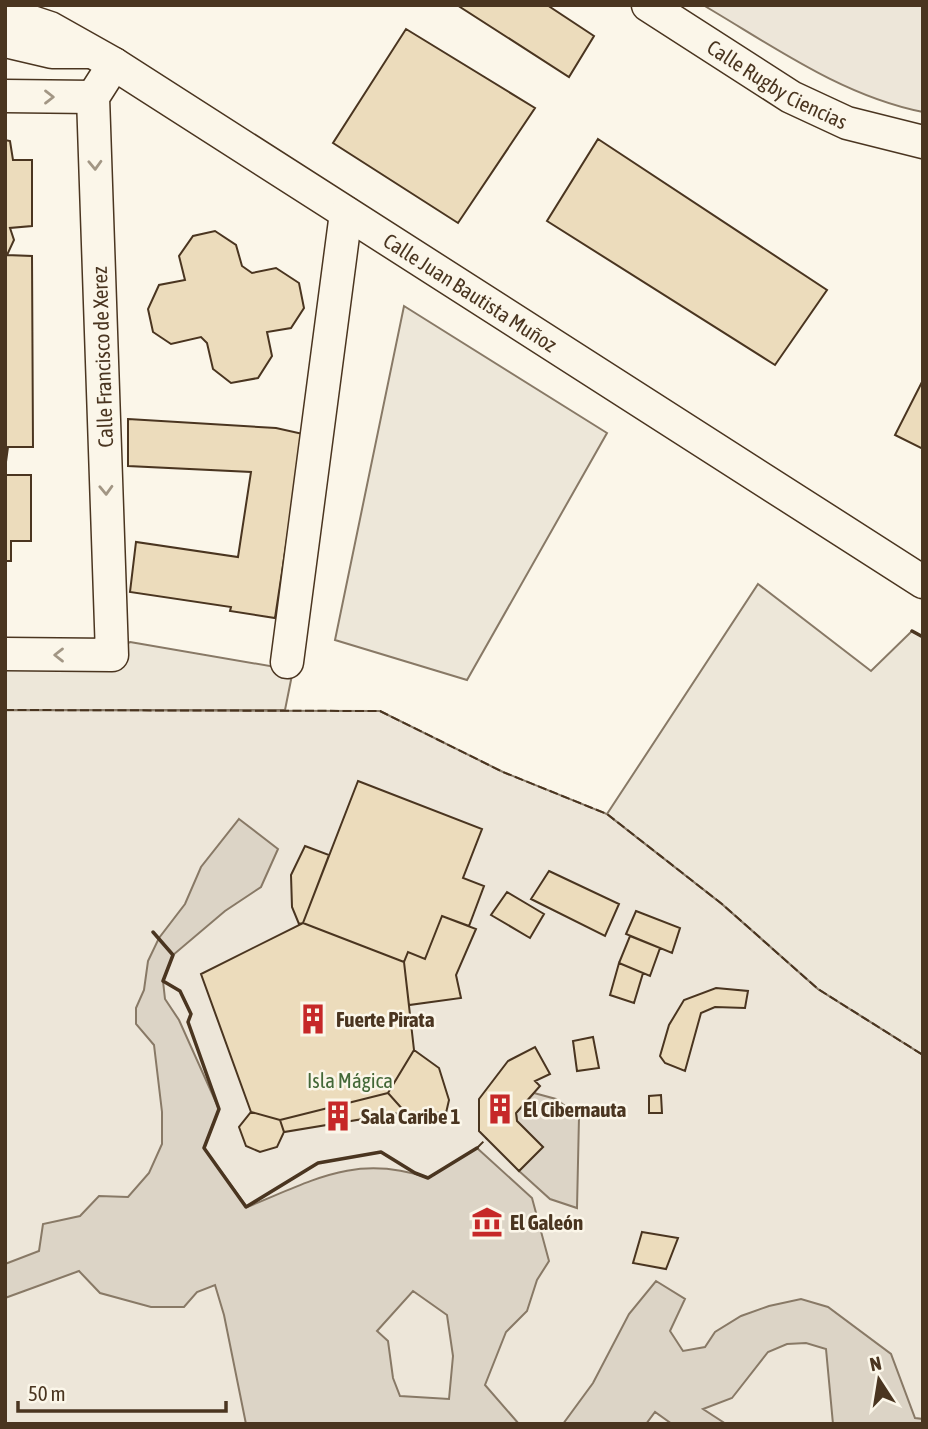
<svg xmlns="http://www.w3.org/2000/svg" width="928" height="1429" font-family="'Asap Condensed',sans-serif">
<rect width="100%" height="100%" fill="#fbf6e9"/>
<path fill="#ede6d9" stroke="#887966" stroke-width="2" d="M703,5h220v107c-81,-16 -150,-66 -220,-107z
M5,710l375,1 123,61 104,42 115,90 96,85 105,66v369h-918z"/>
<path fill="#ede7d9" stroke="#887966" stroke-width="2" d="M404,306l203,127 -140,247 -132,-40z
M758,584l113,87 41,-40 11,6v418l-105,-66 -96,-85 -115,-90z
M130,642l163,28 -8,40h-280v-56l107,1z"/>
<path fill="#dcd4c6" stroke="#887966" stroke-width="2" fill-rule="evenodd" d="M239,819l39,30 -17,38 -36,24 -52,44 -10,26 2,18 14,21 40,89 -15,39 43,59c65,-26 109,-54 181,-29l49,-30 55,50 17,63 -12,19 -10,31 -21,21 -21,53 34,39h-273l-22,-109 -9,-30 -18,7 -13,15h-33l-51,-14 -21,-22 -74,27v-34l34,-13 4,-27 37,-8 19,-20 29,1 21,-24 13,-29v-32l-8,-67 -18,-21v-16l8,-18 4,-29 11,-23 26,-34 16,-37zM413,1291l34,24 6,41 -4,43 -49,-3 -7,-18 -5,-37 -11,-10z
M534,1093l22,6 23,18 -2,91 -27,-9 -31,-28 24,-24 -26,-26 -1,-8z
M656,1281l29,18 -15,32 13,20 22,-4 10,-15 26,-16 28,-10 32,-7 27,8 63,47 24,64 8,1v5h-90l-7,-75 -20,-6 -19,1 -19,8 -36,46 -29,11 23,15h-54l-17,-12 -9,12h-83l30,-41 36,-69z"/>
<path fill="#ecdcbc" stroke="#4a3520" stroke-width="2" d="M457,5h90l47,31 -25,41z
M406,29l129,79 -77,115 -125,-80z
M598,139l229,151 -52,75 -228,-144z
M5,140l5,1 3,19h19v66l-22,2 4,12 -7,15 25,1 1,191h-25l-3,22z
M215,231l21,14 6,21 10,7 24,-5 23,15 5,25 -13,20 -24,4 5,24 -14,22 -27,5 -18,-14 -6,-26 -6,-6 -30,7 -18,-12 -5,-23 11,-24 26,-5 -6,-24 14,-20z
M923,380v69l-28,-14z
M128,419l148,9 27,6 -28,184 -45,-7 1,-4 -101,-15 6,-50 102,15 13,-85 -123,-6z
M5,475h26v66h-20v20h-6z
M358,781l124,48 -19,49 21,8 -15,40 -27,-10 -17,43 -17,-7 -4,10 -101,-39z
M305,846l24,9 -26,68 -4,1 -7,-17 -1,-32z
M549,871l70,33 -14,32 -74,-37z
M507,892l37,22 -14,24 -39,-23z
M636,911l44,17 -8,25 -46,-19z
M442,916l34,13 -20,46 5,23 -52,7 -5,-43 4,-10 17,7z
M303,923l101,39 10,88 -26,43 -108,27 -29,-8 -50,-138z
M630,936l30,12 -10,28 -31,-13z
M619,963l24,10 -9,30 -24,-8z
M716,988l32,3 -3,17 -30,-1 -14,6 -16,58 -20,-8 -5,-7 9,-31 15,-25z
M593,1037l6,31 -22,3 -4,-30z
M535,1047l15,27 -15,7 5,5 -24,27 1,8 26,26 -24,24 -40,-40v-32l29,-38z
M414,1050l25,18 10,32 -3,13 -41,-1 -17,-19z
M388,1093l17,19 -121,20 -4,-12z
M661,1095l1,18h-13v-17z
M251,1112l29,8 4,12 -7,15 -17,5 -14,-6 -7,-19z
M642,1232l36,6 -12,31 -33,-6z"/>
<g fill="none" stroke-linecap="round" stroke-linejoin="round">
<g stroke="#4a3520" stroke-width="35">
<g id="minor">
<path id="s1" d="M648,5l143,92 56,26 76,19"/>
<path id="s2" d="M5,13l45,15 64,36 809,518"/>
<path d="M5,41l47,11h36"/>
<path d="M5,96l88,1"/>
<path d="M5,654l107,1 -19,-558 21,-33"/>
<path d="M287,662l59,-449"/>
</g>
</g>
<use href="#minor" stroke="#fbf6e9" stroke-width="32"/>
<path stroke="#4a3520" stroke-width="2" stroke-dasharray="9 3.5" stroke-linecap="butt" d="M5,710l375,1 123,61 104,42 115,90 96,85 105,66
M477,1148l10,-10"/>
<path stroke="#4a3520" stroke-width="3.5" d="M912,631l11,6
M153,932l20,23 -10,26 17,10 11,23 -3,8 31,87 -15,39 42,59 72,-44 63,-11 34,21 13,5 49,-30"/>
</g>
<defs><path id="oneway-chevron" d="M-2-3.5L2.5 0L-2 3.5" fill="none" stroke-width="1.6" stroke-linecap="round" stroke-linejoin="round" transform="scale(1.75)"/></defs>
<g stroke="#a29684">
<use href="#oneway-chevron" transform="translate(49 97)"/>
<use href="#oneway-chevron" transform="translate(95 165) rotate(88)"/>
<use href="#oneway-chevron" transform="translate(106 490) rotate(88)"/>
<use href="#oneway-chevron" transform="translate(59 655) rotate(-180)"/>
</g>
<defs>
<g id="building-bare" transform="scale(2.415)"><path d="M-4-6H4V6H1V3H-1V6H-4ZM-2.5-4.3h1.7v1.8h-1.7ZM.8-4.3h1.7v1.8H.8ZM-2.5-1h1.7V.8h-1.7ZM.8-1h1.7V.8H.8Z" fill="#c62828" stroke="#fbf6e9" stroke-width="2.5" paint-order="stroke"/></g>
<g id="museum-bare" transform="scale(2.415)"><path d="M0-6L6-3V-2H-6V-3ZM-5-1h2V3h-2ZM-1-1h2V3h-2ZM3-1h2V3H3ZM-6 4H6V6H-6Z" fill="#c62828" stroke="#fbf6e9" stroke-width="2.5" paint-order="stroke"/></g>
</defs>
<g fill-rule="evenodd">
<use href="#building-bare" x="313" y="1019"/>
<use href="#building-bare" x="500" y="1109"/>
<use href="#building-bare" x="338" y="1116"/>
<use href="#museum-bare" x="487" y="1222"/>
</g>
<g text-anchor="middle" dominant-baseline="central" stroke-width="5" stroke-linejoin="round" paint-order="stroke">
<g font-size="21" fill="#4a3520" stroke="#fbf6e9">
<text stroke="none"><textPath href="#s1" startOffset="152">Calle Rugby Ciencias</textPath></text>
<text stroke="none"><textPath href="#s2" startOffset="544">Calle Juan Bautista Muñoz</textPath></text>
<text transform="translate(102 357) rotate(-92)">Calle Francisco de Xerez</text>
</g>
<g font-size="21" font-weight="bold" fill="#4a3520" stroke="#fbf6e9" text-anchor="start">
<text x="336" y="1019">Fuerte Pirata</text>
<text x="523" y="1109">El Cibernauta</text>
<text x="361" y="1116">Sala Caribe 1</text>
<text x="510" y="1222">El Galeón</text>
</g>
<g font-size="21" fill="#436837" stroke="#fbf6e9">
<text x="350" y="1080">Isla Mágica</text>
</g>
</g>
<rect width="928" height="1429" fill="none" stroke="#4a3520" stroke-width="14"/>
<g transform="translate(879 1380) rotate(348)" stroke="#fbf6e9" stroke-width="5" paint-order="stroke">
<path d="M0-5L12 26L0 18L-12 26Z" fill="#4a3520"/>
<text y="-10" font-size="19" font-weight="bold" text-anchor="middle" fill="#4a3520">N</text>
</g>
<path d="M18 1401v10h208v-10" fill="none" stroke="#4a3520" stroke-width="3.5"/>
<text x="28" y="1401" font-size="21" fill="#4a3520" stroke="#fbf6e9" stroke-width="5" paint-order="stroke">50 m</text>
</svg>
